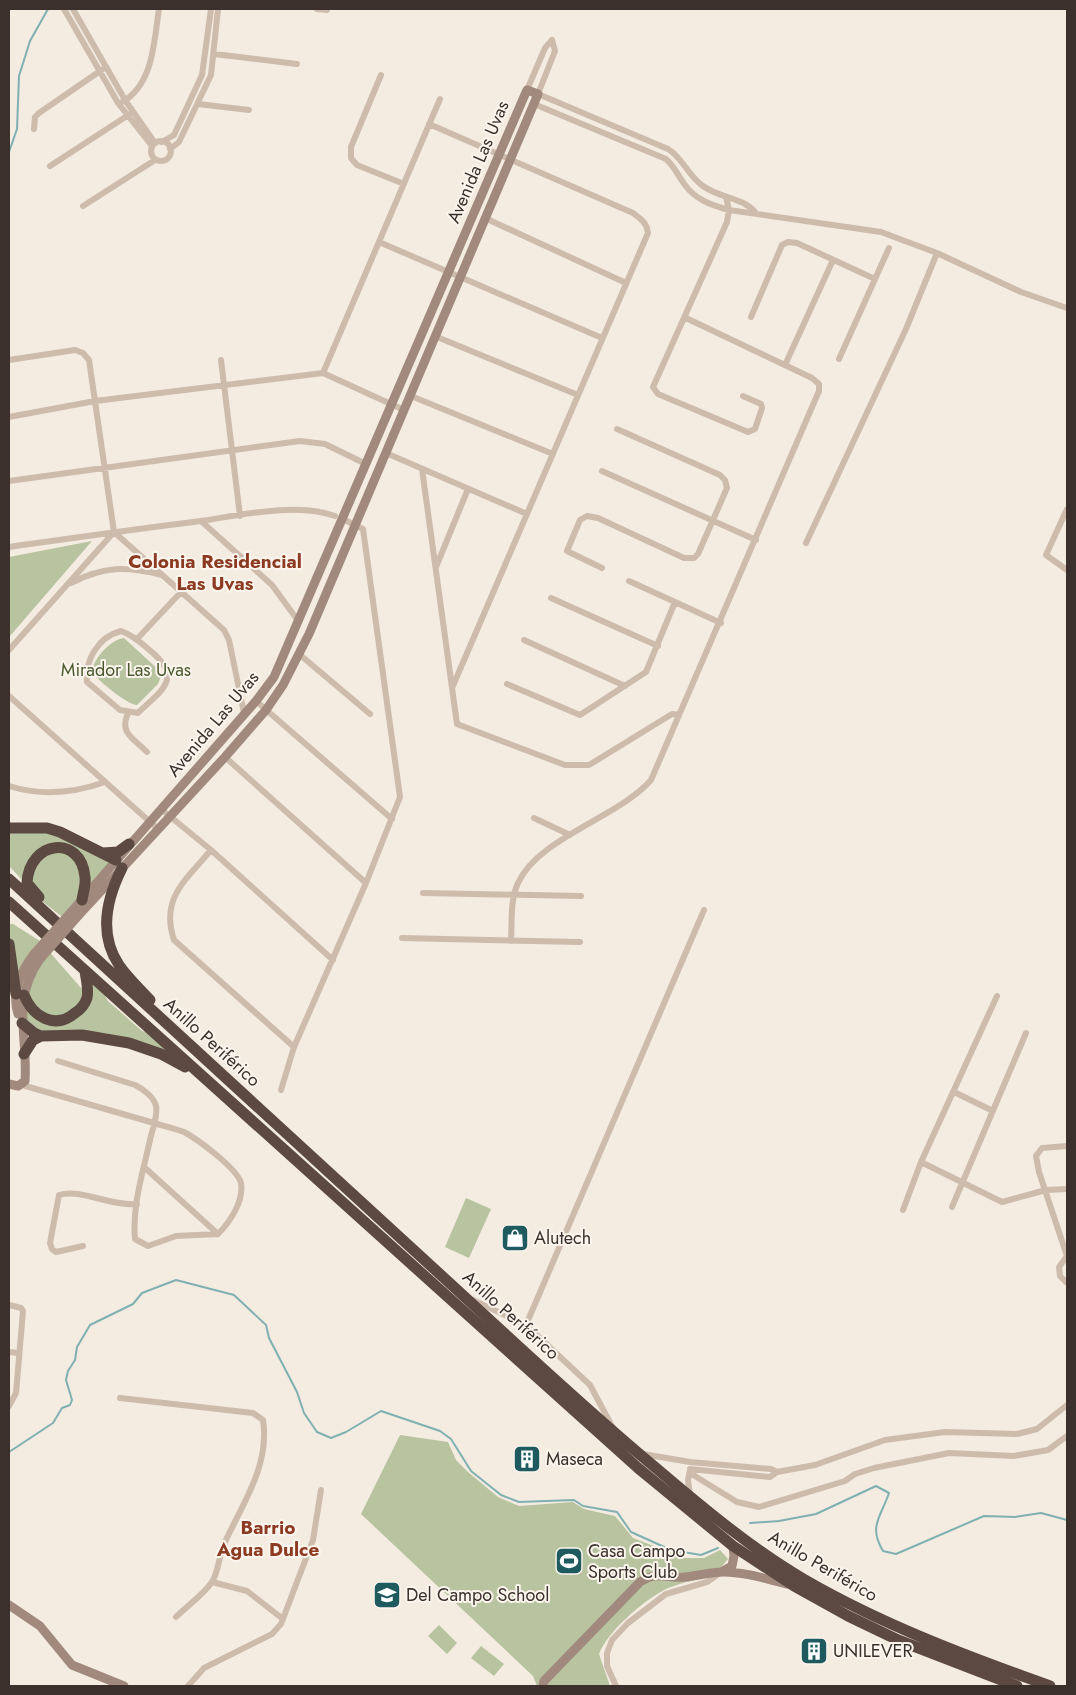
<svg xmlns="http://www.w3.org/2000/svg" width="1076" height="1695" font-family="Jost,sans-serif">
<rect width="100%" height="100%" fill="#f4ebe1"/>
<path fill="#b8c4a0" d="M92,541l-82,95 -1,-79z
M124,638l38,35 -4,11 -21,21c-9,0 -40,-25 -45,-33 1,-13 19,-33 32,-34z
M34,827l82,33 -51,59 -22,-17 -34,-36v-38z
M9,924h4l27,17 41,47 6,-1 9,-7 12,21 34,30 15,4 11,11 -7,8 -134,-25 -18,-85z
M466,1198l25,11 -22,49 -24,-11z
M400,1435l48,7 8,18 12,12 30,25 21,9 54,-4 11,7 31,7 18,22 52,20h19l16,-8 8,9c-16,22 -41,20 -64,31 -22,12 -56,41 -65,64l11,32h-73l-4,-10 -172,-162z
M439,1625l18,18 -10,11 -19,-18z
M481,1646l23,18 -10,12 -23,-18z"/>
<g fill="none" stroke-linecap="round" stroke-linejoin="round">
<path stroke="#7fb0b2" stroke-width="2" d="M9,152l8,-23 2,-53 11,-35 18,-32
M9,1452l44,-29 9,-15 8,-3 2,-5 -6,-20 2,-9 7,-11 2,-13 13,-22 43,-21 9,-11 34,-13 58,15 32,30 3,13 28,54 7,21 13,19 14,6 15,-6 35,-21 59,20 11,8 20,32 30,24 18,7 55,-2 9,6 34,6 14,20 40,18 30,5 17,-7
M750,1523l29,-2 37,-7 60,-28 13,7c-8,24 -21,33 -6,58l13,3 88,-38 31,1 26,-4 26,7"/>
<path stroke="#cdbbac" stroke-width="6" d="M64,9l54,94 34,43
M73,9l52,91 30,43
M317,9l10,1
M552,40l3,11 -17,43 130,55c15,9 20,27 35,37 16,12 39,11 52,26
M214,54l83,10
M381,75l-30,72v11l6,7 47,19
M527,90l18,-42 7,-8
M122,102c32,-18 32,-62 37,-93
M198,104l51,6
M534,104l132,55c9,8 12,17 19,26 11,15 26,20 44,25l152,22 56,21 84,39 46,16
M429,124l204,89c8,6 14,10 15,20l-196,455
M34,129l1,-12 4,-4 64,-44
M151 151a10 10 0 1 1 20 0a10 10 0 1 1-20 0Z
M162,142l12,-7 28,-60 9,-66
M170,149l9,-7 32,-67 7,-66
M50,166l80,-52
M726,197l3,13 -2,12 -74,165 5,7 90,38 7,-3 7,-21 -1,-4 -18,-8
M83,206l72,-46
M487,219l139,64
M379,242l223,96
M751,317l31,-72 6,-3 9,1 78,36
M437,337l141,58
M839,359l50,-111
M9,360l66,-10 8,3 6,7 25,172 110,98 5,10 15,73
M221,360l19,156
M785,365l48,-105
M323,373l117,-274
M411,396l142,58
M9,417l86,-16 228,-28 81,37
M386,453l141,61
M422,469l35,255 108,41h24l83,-51 7,1
M602,471l154,69
M9,481l291,-40 25,3 41,20
M1067,509l-21,46 21,15
M201,521l71,64 27,37
M806,543l100,-214 31,-76
M9,547c64,-9 127,-18 192,-26 40,-6 96,-19 134,-5
M436,567l32,-78
M602,568l-35,-17 13,-31 7,-4 11,2 86,40h10l4,-4 29,-66 -2,-8 -5,-5 -103,-46
M629,581l92,42
M71,583c33,-17 55,-17 91,-8
M551,598l107,48
M121,631c12,4 21,13 32,22 30,27 7,38 -15,60l-18,-3 -33,-28c-2,-22 11,-45 34,-51z
M137,639l45,-48
M524,640l101,46
M9,650l105,-118
M299,654l71,60
M507,684l73,31 66,-43 29,-70
M9,696l149,133
M256,701l136,118
M128,713c-9,20 5,25 19,39
M225,757l141,126
M9,786c32,10 65,7 96,-4
M161,809l50,41 122,110
M534,818l36,17
M211,850c-25,30 -51,48 -37,90l120,107
M423,893l158,3
M402,938l178,4
M511,941c1,-18 -1,-41 7,-58 20,-45 101,-66 133,-103l168,-389v-7l-7,-6 -126,-60
M22,1085l132,38c10,3 20,5 30,9 13,7 53,36 57,51 3,18 -11,39 -23,51l-42,2 -28,10 -13,-7c-3,-33 8,-67 15,-99 2,-10 8,-23 6,-34 -2,-9 -13,-17 -21,-21l-77,-24
M281,1090l13,-43 72,-164 34,-86 -37,-268 -20,-10
M954,1092l39,19
M921,1162l81,40 44,-12 21,-1
M144,1167l74,67
M952,1207l74,-174
M903,1210l18,-48 76,-166
M83,1246l-27,6 -4,-3 -2,-6 9,-48c21,-7 53,12 78,9
M1067,1256l-28,-84 -3,-16 6,-8 25,-2
M1067,1256l-8,11 1,9 7,7
M473,1300l53,25 64,60 23,43
M9,1305l12,3 2,3 -7,82 -7,13
M526,1325l178,-415
M9,1352l10,1
M120,1398l133,15 10,7c7,45 -20,83 -38,122 -6,12 -6,29 -13,40 -9,13 -25,24 -36,35
M643,1454l47,8 81,7 6,3
M690,1469l80,8 7,-5 38,-7 70,-25 60,-8 72,2 20,-5 30,-24
M690,1470l-2,10 2,15
M690,1473l47,29 22,5 86,-26 10,-7 19,-6 75,-15 65,3 34,-6 19,-14
M212,1582l35,9 36,28
M188,1686l16,-18 68,-34 9,-10 32,-84 8,-50
M616,1686l-9,-20v-13l5,-13 16,-17 38,-29 41,-12 13,-9"/>
<path stroke="#a18a7d" stroke-width="9" d="M72,911l184,-210 18,-24 249,-578 4,-9 11,4 -229,540 -26,51 -17,25 -41,47 -147,159
M18,1014c-7,-21 3,-43 16,-60
M9,1084l9,2 7,-5c3,-45 -14,-80 15,-122
M721,1572l11,-6 2,-10 -1,-10
M9,1605l31,21 32,39 52,21
M543,1686l1,-5 96,-99c19,-12 25,-3 45,-5 12,-1 25,-5 38,-5 22,0 43,7 64,12"/>
<path stroke="#5c4a42" stroke-width="11" d="M9,828h38l13,4 56,28
M103,853l15,-1 11,-8
M122,868c-15,30 -24,66 -3,97 8,12 21,24 31,35
M9,879c153,139 305,279 458,420 62,57 124,115 189,169 47,40 96,81 149,112 78,45 161,76 245,106
M39,897l-12,-14c2,-43 54,-49 58,-6 1,8 -2,16 -3,23
M9,902l629,566 95,78 61,40 54,30 50,24 119,46
M9,944l7,50
M24,995c9,22 31,35 51,18 5,-3 10,-9 12,-15 2,-8 -1,-19 -2,-27
M22,1023l12,10 7,3 41,-1 47,8 32,11 24,13
M24,1054l9,-14 8,-4"/>
<path stroke="#a18a7d" stroke-width="9" d="M34,954l38,-43
M40,959l38,-43"/>
</g>
<defs>
<g id="shop-square" transform="scale(1.4375)"><rect x="-9" y="-9" width="18" height="18" rx="4" fill="#1f5a5e" stroke="#fbf5ee"/><path d="M-5-2.5h2.3a2.7 3.5 0 0 1 5.4 0H5L5.5 6h-11ZM-1.5-2.5h3a1.5 2.3 0 0 0-3 0Z" fill="#fff"/></g>
<g id="building-square" transform="scale(1.4375)"><rect x="-9" y="-9" width="18" height="18" rx="4" fill="#1f5a5e" stroke="#fbf5ee"/><path d="M-4-6H4V6H1V3H-1V6H-4ZM-2.5-4.3h1.7v1.8h-1.7ZM.8-4.3h1.7v1.8H.8ZM-2.5-1h1.7V.8h-1.7ZM.8-1h1.7V.8H.8Z" fill="#fff"/></g>
<g id="stadium-square" transform="scale(1.4375)"><rect x="-9" y="-9" width="18" height="18" rx="4" fill="#1f5a5e" stroke="#fbf5ee"/><path d="M0-5a6.5 5 0 1 0 0 10a6.5 5 0 1 0 0-10ZM-3.5-1.8h7v3.6h-7Z" fill="#fff"/></g>
<g id="school-square" transform="scale(1.4375)"><rect x="-9" y="-9" width="18" height="18" rx="4" fill="#1f5a5e" stroke="#fbf5ee"/><path d="M0-5L7-2L0 1L-7-2ZM-4 1L0 2.5L4 1V4Q0 6-4 4Z" fill="#fff"/></g>
</defs>
<g fill-rule="evenodd">
<use href="#shop-square" x="515" y="1238"/>
<use href="#building-square" x="527" y="1459"/>
<use href="#stadium-square" x="569" y="1561"/>
<use href="#school-square" x="387" y="1595"/>
<use href="#building-square" x="814" y="1651"/>
</g>
<g text-anchor="middle" dominant-baseline="central" stroke-width="4" stroke-linejoin="round" paint-order="stroke">
<g font-size="18" fill="#3b302b" stroke="#fbf5ee">
<text transform="translate(478 162) rotate(-67)">Avenida Las Uvas</text>
<text transform="translate(213 724) rotate(-50)">Avenida Las Uvas</text>
<text transform="translate(212 1042) rotate(42)">Anillo Periférico</text>
<text transform="translate(511 1315) rotate(42)">Anillo Periférico</text>
<text transform="translate(823 1566) rotate(30)">Anillo Periférico</text>
</g>
<g font-size="18" fill="#4a5a2e" stroke="#fbf5ee">
<text x="126" y="670">Mirador Las Uvas</text>
</g>
<g font-size="18" fill="#3b302b" stroke="#fbf5ee" text-anchor="start">
<text x="534" y="1238">Alutech</text>
<text x="546" y="1459">Maseca</text>
<text x="588" y="1551">Casa Campo<tspan x="588" dy="21">Sports Club</tspan></text>
<text x="406" y="1595">Del Campo School</text>
<text x="833" y="1651">UNILEVER</text>
</g>
<g font-size="19" font-weight="bold" fill="#8c3b22" stroke="#fbf5ee">
<text x="215" y="561">Colonia Residencial<tspan x="215" dy="22">Las Uvas</tspan></text>
<text x="268" y="1527">Barrio<tspan x="268" dy="22">Agua Dulce</tspan></text>
</g>
</g>
<rect width="1076" height="1695" fill="none" stroke="#3b302b" stroke-width="20"/>
</svg>
